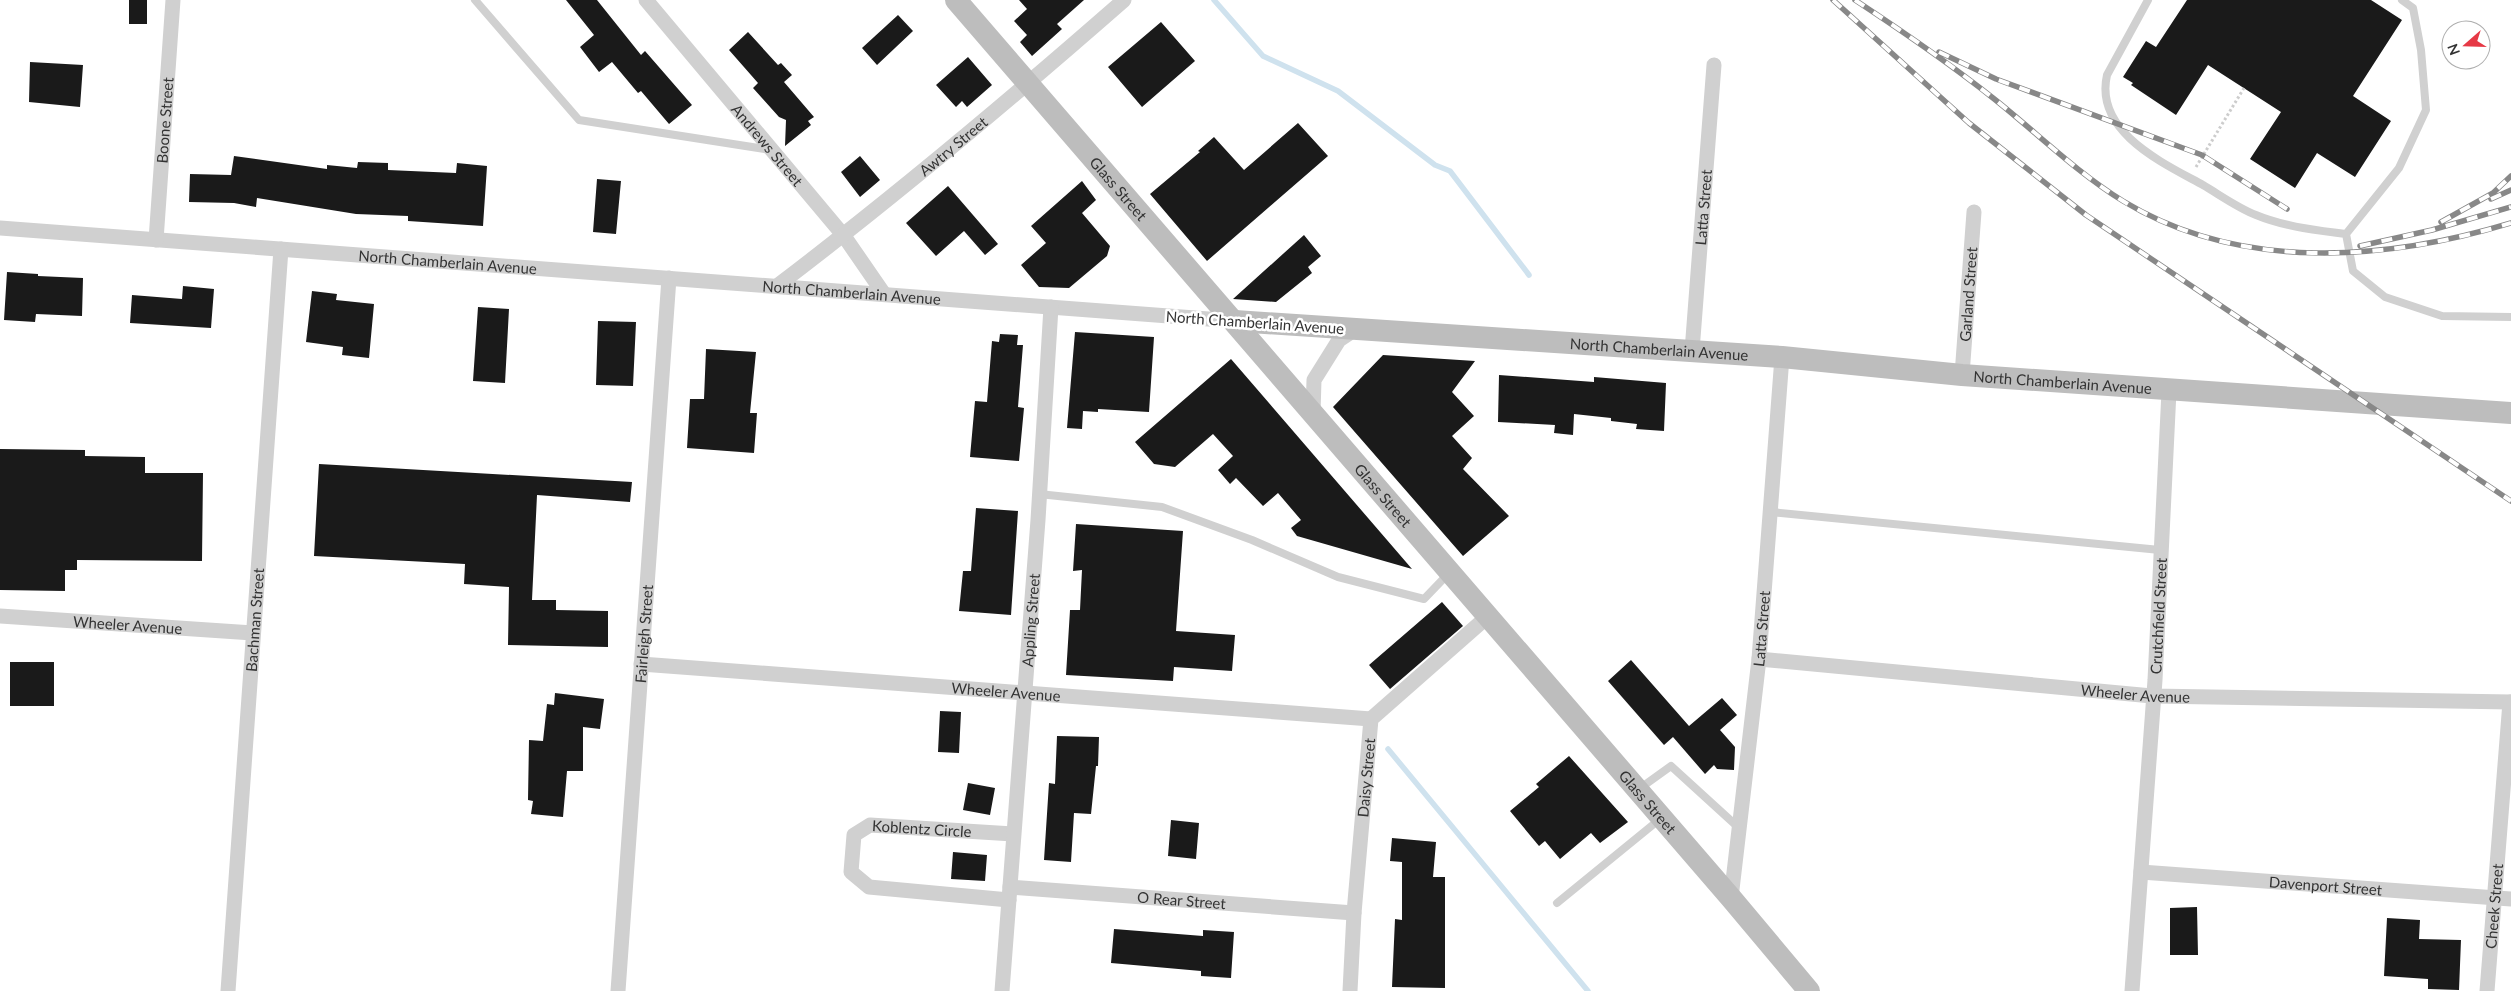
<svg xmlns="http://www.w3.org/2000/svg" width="2511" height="991" font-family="Lato,sans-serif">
<rect width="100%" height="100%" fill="#fff"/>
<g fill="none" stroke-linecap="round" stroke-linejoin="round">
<path stroke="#cfe2ee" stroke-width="5.5" d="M1214,0l49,56 75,35 97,74 15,6 79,104
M1388,749l200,242"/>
</g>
<path fill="#1a1a1a" d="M129,0h18v24h-18z
M566,0h31l44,55 4,-4 47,54 -23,19 -28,-33 -3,2 -26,-31 -13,10 -19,-25 14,-12z
M1019,0h65l-27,24 5,5 -30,27 -12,-14 7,-7 -13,-14 13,-12z
M2187,0h184l31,20 -49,76 38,25 -36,56 -38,-24 -22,35 -45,-29 31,-47 -73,-47 -32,50 -45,-30 2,-2 -10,-6 23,-36 10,6z
M898,15l15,16 -36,34 -15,-17z
M1161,22l34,39 -53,46 -34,-40z
M748,32l30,33 3,-2 11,12 -8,7 30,35 -6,4 3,4 -26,21 1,-26 -7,-3 -26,-29 5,-5 -29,-33z
M968,57l24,28 -25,22 -5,-6 -6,6 -20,-22z
M30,62l53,3 -3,42 -51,-5z
M1298,123l30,33 -121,105 -57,-67 50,-42 -2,-1 16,-14 30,33z
M234,156l93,13v-4l30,3 1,-6 30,1v7l68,3 1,-10 30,3 -4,60 -75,-5v-5l-52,-2 -99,-16 -1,9 -22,-4 -45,-1 1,-28 41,1z
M860,156l20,24 -20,17 -19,-25z
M597,179l24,2 -5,53 -23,-2z
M1082,181l14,19 -14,13 28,33 -3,10 -38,32 -30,-1 -18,-22 25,-22 -15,-17z
M948,186l50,58 -13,11 -21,-24 -28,25 -30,-33z
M1304,235l17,21 -13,11 4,6 -36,29 -43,-3z
M7,272l31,2v2l45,2 -1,38 -46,-2 -1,8 -31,-2z
M183,286l31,3 -3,39 -81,-5 2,-28 50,4z
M312,291l25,3 -1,6 38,4 -5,54 -27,-3 1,-8 -37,-5z
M478,307l31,2 -4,74 -32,-2z
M598,321l38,1 -3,64 -37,-1z
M1075,332l79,5 -5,75 -51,-3v3l-15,-1 -1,18 -15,-1z
M1000,334l18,1 -1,10h6l-5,62 6,1 -5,53 -49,-4 5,-56 12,1 5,-61 7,1z
M706,349l50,3 -6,61h7l-3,40 -67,-5 3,-49h14z
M1383,355l92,6 -23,31 22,24 -22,20 20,22 -9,11 46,47 -46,40 -130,-149z
M1231,359l181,210 -115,-33 -6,-8 10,-8 -23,-27 -15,13 -27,-28 -6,6 -12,-14 15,-14 -20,-22 -38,33 -21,-3 -19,-22z
M1499,375l95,7v-5l72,6 -2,48 -28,-2 1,-5 -26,-3v-3l-37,-4 -1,21 -19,-2 1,-8 -57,-3z
M0,449l85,1v6l60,1v16h58l-1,88 -125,-1v10h-12v21l-65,-1z
M319,464l313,18 -2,20 -93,-7 -5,105h24v10l52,1v36l-100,-2 1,-58 -45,-3 1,-20 -151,-8z
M976,508l42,3 -7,104 -52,-4 4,-40h8z
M1076,524l107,7 -7,100 59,4 -3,36 -58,-4 -1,14 -107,-6 4,-65h10l2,-40 -9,1z
M1442,602l21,24 -73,63 -21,-24z
M1631,660l58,66 33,-28 15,17 -17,15 15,17 -1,23 -17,-1 -3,-4 -9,9 -32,-37 -9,8 -56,-64z
M10,662h44v44h-44z
M555,693l49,6 -4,30 -17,-2v44h-16l-4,46 -32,-3 2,-13 -5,-1 1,-60 14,1 4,-37 7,1z
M940,711l21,1 -2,41 -21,-1z
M1057,736l42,1 -1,29h-2l-5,48 -17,-1 -3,49 -27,-2 5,-77 6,1z
M1569,756l59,66 -28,21 -9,-10 -31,26 -15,-18 -6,5 -29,-35 29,-24 -3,-3z
M968,783l27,5 -5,27 -27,-5z
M1171,820l28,3 -3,36 -28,-3z
M1392,838l44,4 -3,35h12v111l-53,-1 3,-68 7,1v-58l-12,-1z
M953,852l34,3 -2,26 -34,-2z
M2197,907l1,48h-28v-47z
M2387,918l33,2 -1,19 42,1 -2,50 -31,-1v-10l-44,-3z
M1114,929l89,7v-6l31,2 -3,46 -30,-2v-5l-90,-8z"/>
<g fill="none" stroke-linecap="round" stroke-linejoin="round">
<path stroke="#cdcdcd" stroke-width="3" stroke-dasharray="2.5 2.5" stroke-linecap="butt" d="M2196,167l48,-79"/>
<path stroke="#d0d0d0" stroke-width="8" d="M475,0l104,120 192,30
M2148,0l-41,75c-13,57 56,88 96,110 17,10 35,23 53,30 29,12 60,15 90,19
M2402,0l11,8 8,42 5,60 -27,58 -53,66 7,37 32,26 57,19 69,1
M1039,494l123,13 90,33 86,37 86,22 25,-26
M1771,512l389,38
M1639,789l32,-23 68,62
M1557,903l103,-84"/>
<g stroke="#d0d0d0" stroke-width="15">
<path id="s1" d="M646,0l198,236 40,58"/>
<path id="s2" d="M0,228l1235,93"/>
<path id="s3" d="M156,240l17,-240"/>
<path id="s4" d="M777,286c120,-91 234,-187 347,-286"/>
<path id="s5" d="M1692,351l22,-286"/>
<path id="s6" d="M1962,375l12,-163"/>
<path d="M1313,413l1,-33 25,-40 15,-10"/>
<path id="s7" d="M0,616l253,17"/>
<path id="s8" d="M1759,659l393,37 359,6"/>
<path id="s9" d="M641,664l730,55"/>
<path id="s10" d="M2141,872l370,27"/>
<path id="s11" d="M1010,887l344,26"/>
<path id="s12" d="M1731,898l28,-239 23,-302"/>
<path id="s13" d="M1009,900l-140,-13 -18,-15 3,-37 16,-10 143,9"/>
<path id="s14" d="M228,991l53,-742"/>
<path id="s15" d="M618,991l51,-713"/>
<path id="s16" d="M1002,991l36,-471 13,-213"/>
<path id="s17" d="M1350,991l4,-78 17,-194 116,-102"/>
<path id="s18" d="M2132,991l23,-311 14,-289"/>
<path id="s19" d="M2487,991l23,-289"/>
</g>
<g stroke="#bdbdbd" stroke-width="22">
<path id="s20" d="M956,0l775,898 78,93"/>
<path id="s21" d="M1235,321l547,36 180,18 549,38"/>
</g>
<g stroke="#888" stroke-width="5.5">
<path id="rail" d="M1833,0l136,123 117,92 425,286
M1855,0c47,31 94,63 138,98 43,34 83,74 130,103 117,71 263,60 388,22
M1939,52l57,27 206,76 85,54
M2491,199l20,-9
M2441,222l52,-29 18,-17
M2360,246l72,-16 79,-23"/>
</g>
<use href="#rail" stroke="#fff" stroke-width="4" stroke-dasharray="11" stroke-linecap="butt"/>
</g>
<g text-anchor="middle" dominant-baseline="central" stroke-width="5" stroke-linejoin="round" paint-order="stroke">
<g font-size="15" fill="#333" stroke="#fff">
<text stroke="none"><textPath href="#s3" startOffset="120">Boone Street</textPath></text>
<text stroke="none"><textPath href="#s1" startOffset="189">Andrews Street</textPath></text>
<text stroke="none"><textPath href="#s4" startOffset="225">Awtry Street</textPath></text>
<text stroke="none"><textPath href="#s20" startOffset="249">Glass Street</textPath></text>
<text stroke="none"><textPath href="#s5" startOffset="144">Latta Street</textPath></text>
<text stroke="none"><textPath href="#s2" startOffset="449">North Chamberlain Avenue</textPath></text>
<text stroke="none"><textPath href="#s2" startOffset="854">North Chamberlain Avenue</textPath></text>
<text stroke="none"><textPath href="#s6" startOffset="81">Garland Street</textPath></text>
<text transform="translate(1255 322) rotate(4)">North Chamberlain Avenue</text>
<text stroke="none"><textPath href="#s21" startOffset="425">North Chamberlain Avenue</textPath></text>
<text stroke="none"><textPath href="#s21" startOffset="830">North Chamberlain Avenue</textPath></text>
<text stroke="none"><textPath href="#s20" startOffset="654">Glass Street</textPath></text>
<text stroke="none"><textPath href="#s18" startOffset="376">Crutchfield Street</textPath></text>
<text stroke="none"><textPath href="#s16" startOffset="372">Appling Street</textPath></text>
<text stroke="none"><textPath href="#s14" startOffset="372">Bachman Street</textPath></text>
<text stroke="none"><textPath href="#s7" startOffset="128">Wheeler Avenue</textPath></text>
<text stroke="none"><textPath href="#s12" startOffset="271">Latta Street</textPath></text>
<text stroke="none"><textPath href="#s15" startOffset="358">Fairleigh Street</textPath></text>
<text stroke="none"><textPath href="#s9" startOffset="366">Wheeler Avenue</textPath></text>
<text stroke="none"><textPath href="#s8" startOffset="378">Wheeler Avenue</textPath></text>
<text stroke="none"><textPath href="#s17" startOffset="214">Daisy Street</textPath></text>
<text stroke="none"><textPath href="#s20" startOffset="1059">Glass Street</textPath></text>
<text stroke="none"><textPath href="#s13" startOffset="272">Koblentz Circle</textPath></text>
<text stroke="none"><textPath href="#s10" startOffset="185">Davenport Street</textPath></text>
<text stroke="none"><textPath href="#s11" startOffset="172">O Rear Street</textPath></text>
<text stroke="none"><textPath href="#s19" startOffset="85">Cheek Street</textPath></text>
</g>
</g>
<g transform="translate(2466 45) rotate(250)"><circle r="24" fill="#ffffff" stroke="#adadad"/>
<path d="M0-4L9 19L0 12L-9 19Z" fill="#e63946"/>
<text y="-8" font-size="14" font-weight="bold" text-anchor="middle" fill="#333333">N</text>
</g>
</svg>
